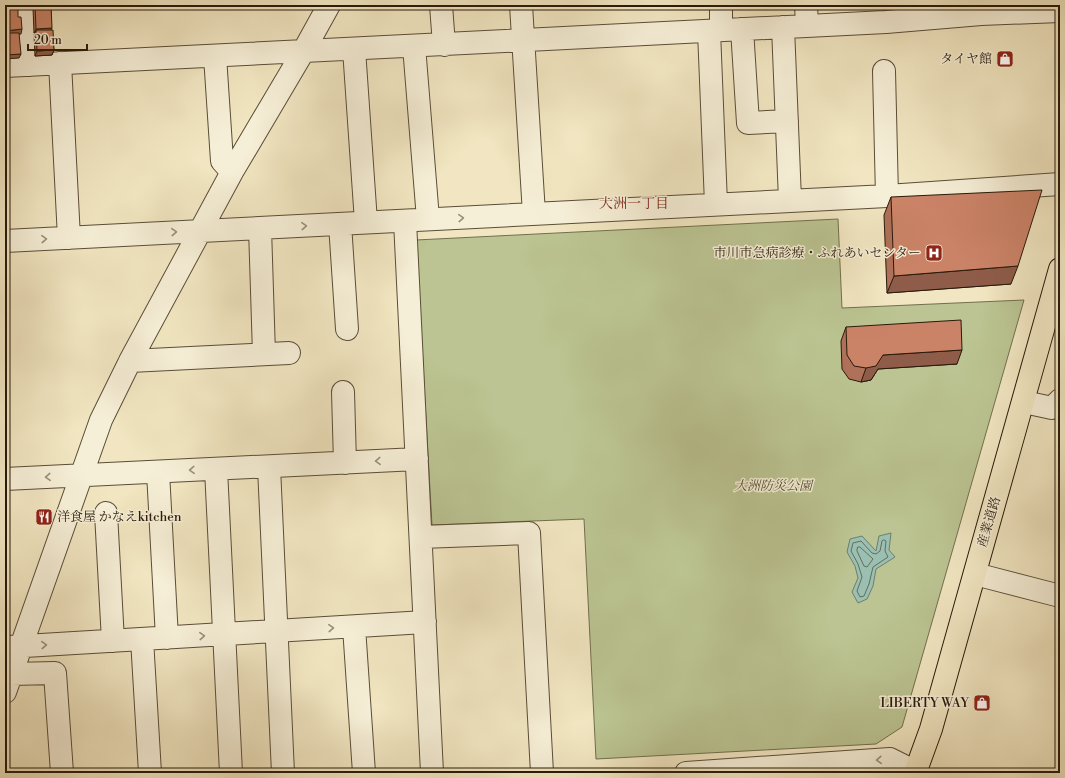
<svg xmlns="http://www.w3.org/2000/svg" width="1065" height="778" font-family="'Libre Bodoni','Noto Serif JP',serif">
<rect width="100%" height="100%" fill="#f1e6c1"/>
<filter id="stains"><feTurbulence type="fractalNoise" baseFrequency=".005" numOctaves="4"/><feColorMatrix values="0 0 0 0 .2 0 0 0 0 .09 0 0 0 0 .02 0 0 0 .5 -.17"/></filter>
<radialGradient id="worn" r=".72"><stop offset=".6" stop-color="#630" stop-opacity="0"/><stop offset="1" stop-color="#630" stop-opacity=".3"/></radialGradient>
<path fill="#bbc492" stroke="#726f4e" d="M838,219l4,89 182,-8 -122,427 -26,17 -280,15 -12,-240 -152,6 -16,-285z"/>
<path fill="#9bc0b1" stroke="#6d7e6e" d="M891,533l-2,17 6,7 -19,12 -3,17 -6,13 -9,4 -6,-11 6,-14 -3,-12 -8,-14 3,-13 12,-3 14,15 3,-15z"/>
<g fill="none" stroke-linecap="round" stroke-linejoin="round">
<path stroke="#626d5e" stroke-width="1" d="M884,540l2,1 -1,10 3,6 -15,10 -4,17 -5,12 -4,1 -3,-6 5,-14 -4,-13 -7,-13 2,-8 8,-2 11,12 4,1 4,-3 2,-10z
M858,547h2l13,12 -6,8 -3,-1 -7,-15z"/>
<g stroke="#5a4d38" stroke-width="24">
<path id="minor" d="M25,5l4,60
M441,5l3,40
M521,5l13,209
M721,5v25
M806,5l1,21
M783,27l7,173
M742,29l6,94 39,-2
M709,31l7,173
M414,46l14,173
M354,49l12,173
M215,56l7,105 10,11
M60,63l9,175
M5,66l881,-44 95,-8 79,-3
M884,71l3,125
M405,221l27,552
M340,224l7,105
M260,228l4,126
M5,241l882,-45 173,-12
M130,361l159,-8
M343,392l2,71
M1024,402l28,6 8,-8
M269,467l14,306
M216,469l15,304
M158,472l9,166
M5,479l412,-20
M106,513l7,128
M421,537l108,-4 13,240
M975,574l85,22
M354,627l10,146
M142,639l8,134
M8,647l417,-25
M11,674l44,-1 7,100
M5,692l96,-272 29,-59 102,-189 71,-120 26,-47
M686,773l204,-14 26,13"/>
</g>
<g stroke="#281a0a" stroke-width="24">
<path id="major" d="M915,773l16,-44 129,-460"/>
</g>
<use href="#minor" stroke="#f6efd7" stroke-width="22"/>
<use href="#major" stroke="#f1e6c1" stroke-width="22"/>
</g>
<path fill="#af7159" stroke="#281a0a" d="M34,5h17v25l3,20 -2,5 -17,1 -1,-21 1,-2h-1l-1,-25z
M891,197l120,87 -124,9 -3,-78z
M846,327l111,37 -79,5 -7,11 -10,2 -12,-3 -7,-10 -1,-28z"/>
<path fill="#8e5c49" stroke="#281a0a" d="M5,5h14v1l-14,1z
M52,28l-2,4 -14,-2 -1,3h-1l2,-4z
M22,29l-1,5 -16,2v-5z
M54,50l-2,5 -17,1 2,-5z
M21,54l-2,4 -14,1v-4z
M1018,266l-7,18 -124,9 7,-17z
M962,350l-5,14 -79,5 -7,11 -10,2 5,-14 17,-13z"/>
<path fill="#cb8368" stroke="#281a0a" d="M35,5h16l1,23 -16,1z
M18,7v10h3l1,12 -17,2v-23z
M36,30h17l1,20 -17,1z
M5,33h14l2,21 -16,1z
M1042,190l-24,76 -124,10 -3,-79z
M961,320l1,30 -79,5 -7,11 -10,2 -12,-2 -7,-11 -1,-28z"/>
<defs><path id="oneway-chevron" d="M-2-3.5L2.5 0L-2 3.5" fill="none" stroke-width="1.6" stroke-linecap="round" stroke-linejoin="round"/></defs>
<g stroke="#998f7b">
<use href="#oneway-chevron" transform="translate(461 218) rotate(-3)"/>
<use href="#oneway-chevron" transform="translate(304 226) rotate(-3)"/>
<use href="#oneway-chevron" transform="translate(174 232) rotate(-3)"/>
<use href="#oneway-chevron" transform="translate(44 239) rotate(-3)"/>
<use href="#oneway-chevron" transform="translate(378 461) rotate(177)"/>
<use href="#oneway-chevron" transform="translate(192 470) rotate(177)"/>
<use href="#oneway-chevron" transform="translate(48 477) rotate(177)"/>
<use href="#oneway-chevron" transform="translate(331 628) rotate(-3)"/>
<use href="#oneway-chevron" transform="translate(202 636) rotate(-3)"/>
<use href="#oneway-chevron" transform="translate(44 645) rotate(-3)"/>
<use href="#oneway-chevron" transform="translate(879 760) rotate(176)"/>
</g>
<defs>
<g id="shop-square" transform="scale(0.9)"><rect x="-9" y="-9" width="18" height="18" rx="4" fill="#8f2418" stroke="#f6efd7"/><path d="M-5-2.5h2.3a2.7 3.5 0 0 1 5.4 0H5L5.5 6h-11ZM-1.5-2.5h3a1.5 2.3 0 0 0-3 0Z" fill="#fff"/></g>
<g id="hospital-square" transform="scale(0.9)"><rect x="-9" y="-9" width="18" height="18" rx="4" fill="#8f2418" stroke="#f6efd7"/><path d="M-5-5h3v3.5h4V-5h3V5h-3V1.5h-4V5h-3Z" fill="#fff"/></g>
<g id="restaurant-square" transform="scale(0.9)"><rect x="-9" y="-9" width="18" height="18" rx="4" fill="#8f2418" stroke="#f6efd7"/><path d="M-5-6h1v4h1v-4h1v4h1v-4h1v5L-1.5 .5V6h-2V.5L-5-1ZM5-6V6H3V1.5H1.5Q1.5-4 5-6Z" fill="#fff"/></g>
</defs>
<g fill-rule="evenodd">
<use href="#shop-square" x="1005" y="59"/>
<use href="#hospital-square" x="934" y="253"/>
<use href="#restaurant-square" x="44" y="517"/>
<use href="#shop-square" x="982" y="703"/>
</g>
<g text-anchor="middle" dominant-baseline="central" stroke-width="3" stroke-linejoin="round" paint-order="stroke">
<g font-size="13" fill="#281a0a" stroke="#f6efd7" text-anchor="end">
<text x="992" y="59">タイヤ館</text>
<text x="921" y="253">市川市急病診療・ふれあいセンター</text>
<text x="57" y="517" text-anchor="start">洋食屋 かなえkitchen</text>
<text x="969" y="703">LIBERTY WAY</text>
</g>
<g font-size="13" font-style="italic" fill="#544d33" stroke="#f6efd7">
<text x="773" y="486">大洲防災公園</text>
</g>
<g font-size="13" fill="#281a0a" stroke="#f6efd7">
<text transform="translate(989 522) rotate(-74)">産業道路</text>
</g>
<g font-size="14" fill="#7a1f14" stroke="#f6efd7">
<text x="634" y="204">大洲一丁目</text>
</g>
</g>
<rect width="1065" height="778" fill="none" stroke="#f1e6c1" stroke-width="20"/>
<rect x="6" y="6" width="1053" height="766" fill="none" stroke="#281a0a" stroke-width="2"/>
<rect x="10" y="10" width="1045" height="758" fill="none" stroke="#281a0a"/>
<path d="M28 44v6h59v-6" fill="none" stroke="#281a0a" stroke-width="2"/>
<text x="34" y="44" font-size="12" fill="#281a0a" stroke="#f6efd7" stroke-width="3" paint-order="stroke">20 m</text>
<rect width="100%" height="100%" filter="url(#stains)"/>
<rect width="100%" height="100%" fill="url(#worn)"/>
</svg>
